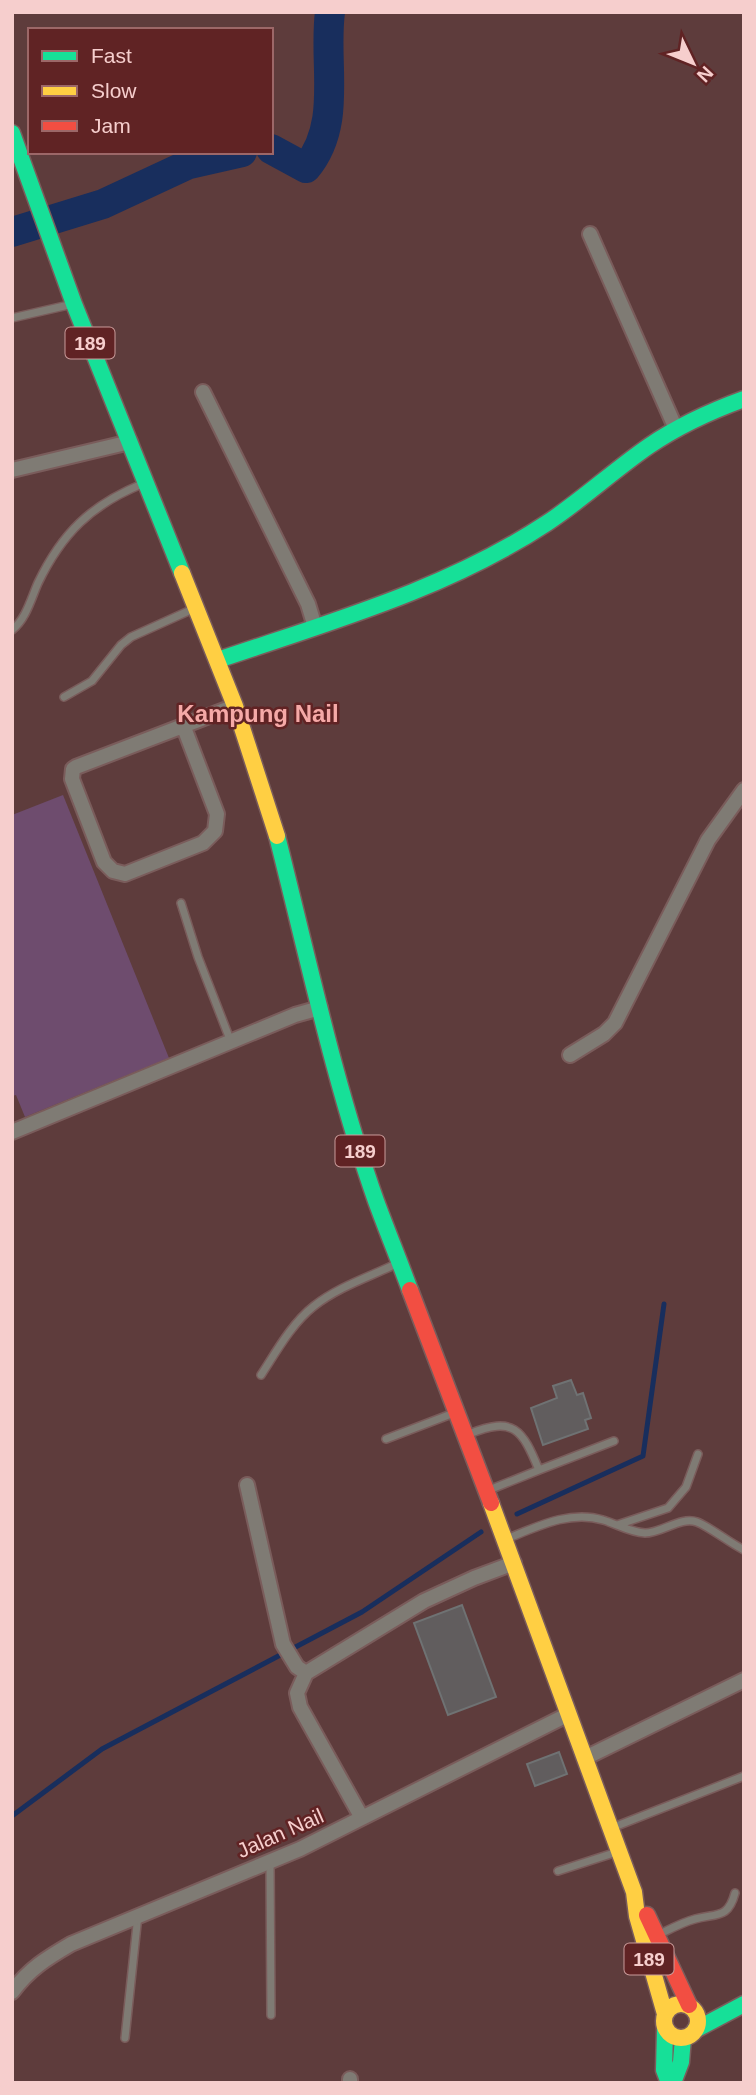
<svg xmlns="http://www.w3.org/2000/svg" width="756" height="2095" font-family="Helvetica,sans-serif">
<rect width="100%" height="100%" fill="#5e3c3c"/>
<path fill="#6e4c6e" d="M63,795l106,263 -144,59 -9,-22 -4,1v-281z"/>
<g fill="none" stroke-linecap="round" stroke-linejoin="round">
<path stroke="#182e5d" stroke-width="5" d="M517,1514l126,-58 21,-152
M12,1816l90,-67 260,-137 119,-80"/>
<path stroke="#182e5d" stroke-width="30" d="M271,149l35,19c37,-44 17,-104 24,-156
M12,232l91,-28 86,-40 53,-12"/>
</g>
<path fill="#615d5e" stroke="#6f7273" stroke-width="2" d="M571,1380l6,15 6,-2 8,25 -6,2 3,9 -45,16 -12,-37 26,-10 -4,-12z
M462,1605l34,92 -48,18 -34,-92z
M559,1752l8,22 -32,12 -8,-22z"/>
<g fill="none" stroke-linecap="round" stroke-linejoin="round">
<g stroke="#7a5c5b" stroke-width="10">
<path id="lane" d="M12,318l61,-14
M12,630c14,-11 19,-31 26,-47 24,-50 53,-78 104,-99
M64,697l28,-16 29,-36 10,-8 62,-28
M181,903l17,54 33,85
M261,1375c15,-23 31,-52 53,-69 24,-19 55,-29 82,-42
M469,1434c45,-18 53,-5 70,36l-50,20
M386,1439l68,-26
M539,1470l75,-29
M617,1525l51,-17 18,-21 12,-33
M509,1538c29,-12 62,-28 94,-18 14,4 26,12 42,13 17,0 36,-17 52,-11 13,5 31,20 47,28
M614,1827l130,-51
M270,1862l1,153
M558,1871l59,-19
M658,1935c12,-6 25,-13 37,-16 22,-6 33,0 40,-26
M125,2038l13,-123"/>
</g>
<g stroke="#7a5c5b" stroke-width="18">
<path id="street" d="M590,234l86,195
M203,392l105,212 7,23
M12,470l118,-28
M183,725l34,89 -2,17 -12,12 -78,31 -12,-3 -9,-9 -32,-83 1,-10 3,-2 159,-61
M570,1055l34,-21 11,-11 93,-183 36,-50
M12,1132l283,-117 25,-7
M247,1485l36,159 14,23 9,6 118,-72 50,-23 40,-15
M306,1673l-9,20 3,14 62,111
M585,1758l159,-78
M12,1992c17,-23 35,-34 59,-48l229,-95 269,-135
M350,2083v-4"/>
</g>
<g stroke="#7a5c5b" stroke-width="19">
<path id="fast" d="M12,133l62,171 108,269
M218,660c112,-38 229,-71 329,-137 35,-23 67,-53 102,-77 29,-20 62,-35 95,-47
M277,836c31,122 57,246 99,365 11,30 23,59 34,89
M665,2030l-1,40 5,13
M695,2030l49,-26
M673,2083l8,-21 2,-24"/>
</g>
<g stroke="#7a5c5b" stroke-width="19">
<path id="slow" d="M182,573l53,133 42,130
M491,1503l143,389 3,24 28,98
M664 2021a17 17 0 1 1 34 0a17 17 0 1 1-34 0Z"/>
</g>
<g stroke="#7a5c5b" stroke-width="19">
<path id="jam" d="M410,1290l81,213
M647,1915l42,90"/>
</g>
<use href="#lane" stroke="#7f7b74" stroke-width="7"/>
<use href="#street" stroke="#7f7b74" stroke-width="14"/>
<use href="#fast" stroke="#16e098" stroke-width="16"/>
<use href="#slow" stroke="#ffcf43" stroke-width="16"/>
<use href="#jam" stroke="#f24e42" stroke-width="16"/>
</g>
<g text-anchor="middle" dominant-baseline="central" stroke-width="5" stroke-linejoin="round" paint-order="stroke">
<g fill="#602324" stroke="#c99b9a" stroke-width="2">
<rect x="65.5" y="327.5" width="49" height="31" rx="5"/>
<rect x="335.5" y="1135.5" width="49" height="31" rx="5"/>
<rect x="624.5" y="1943.5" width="49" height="31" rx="5"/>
</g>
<g font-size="19" font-weight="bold" fill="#f6cecd">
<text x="90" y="343">189</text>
<text x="360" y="1151">189</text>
<text x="649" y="1959">189</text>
</g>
<g font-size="21" fill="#f6cecd" stroke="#602324">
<text transform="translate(280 1833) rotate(-24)">Jalan Nail</text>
</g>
<g font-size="24" font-weight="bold" fill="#f5a9a7" stroke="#602324">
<text x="258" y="713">Kampung Nail</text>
</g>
</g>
<rect width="756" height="2095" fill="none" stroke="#f6cecd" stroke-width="28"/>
<rect x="28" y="28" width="245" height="126" fill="#602324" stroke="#9c6768" stroke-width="2"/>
<rect x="42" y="51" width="35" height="10" fill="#16e098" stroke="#9c6768" stroke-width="2"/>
<text x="91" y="63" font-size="21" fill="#f6cecd">Fast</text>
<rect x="42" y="86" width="35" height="10" fill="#ffcf43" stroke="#9c6768" stroke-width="2"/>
<text x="91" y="98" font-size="21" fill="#f6cecd">Slow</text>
<rect x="42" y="121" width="35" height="10" fill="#f24e42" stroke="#9c6768" stroke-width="2"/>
<text x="91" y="133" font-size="21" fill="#f6cecd">Jam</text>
<g transform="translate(693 63) rotate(133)" stroke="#602324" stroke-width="5" paint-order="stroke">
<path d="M0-5L12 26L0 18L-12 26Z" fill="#f6cecd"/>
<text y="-10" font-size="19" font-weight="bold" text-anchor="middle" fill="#f6cecd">N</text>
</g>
</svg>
